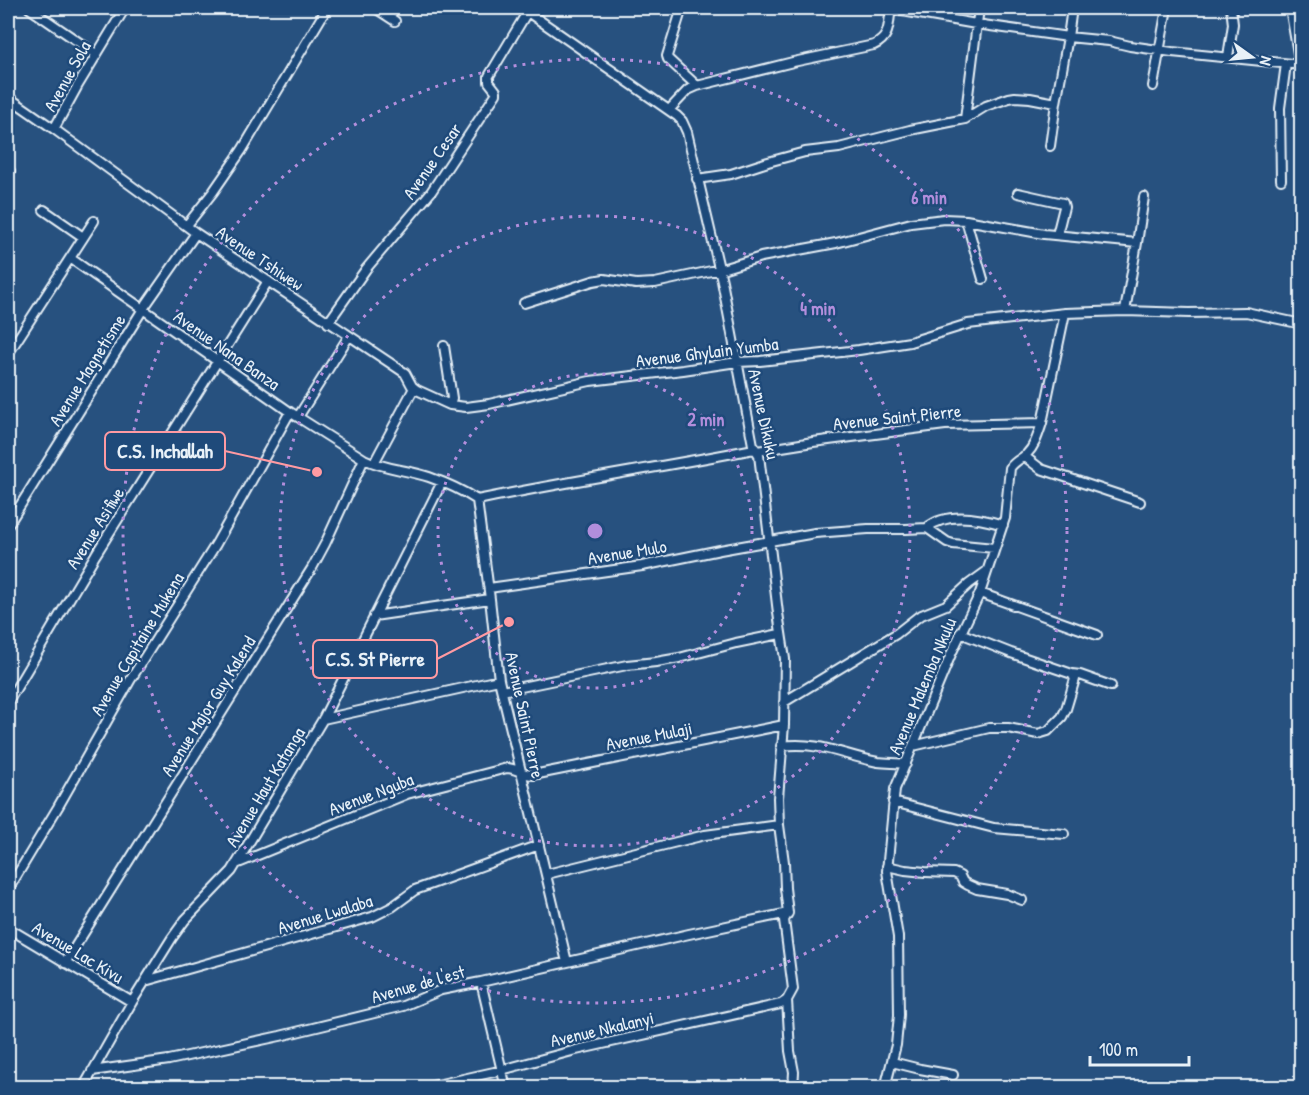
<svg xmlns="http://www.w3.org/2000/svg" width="1309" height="1095" font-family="'Patrick Hand',sans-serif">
<rect width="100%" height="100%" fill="#27517f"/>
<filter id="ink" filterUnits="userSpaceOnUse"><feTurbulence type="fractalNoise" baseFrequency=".0167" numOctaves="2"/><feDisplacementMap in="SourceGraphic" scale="12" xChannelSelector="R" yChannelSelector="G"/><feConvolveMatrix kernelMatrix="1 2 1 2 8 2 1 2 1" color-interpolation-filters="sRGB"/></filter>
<g filter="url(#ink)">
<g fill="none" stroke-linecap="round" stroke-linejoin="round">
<g stroke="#e8f1f8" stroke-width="12">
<path id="minor" d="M29,8l67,46
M375,8l20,13
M522,8l155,108 5,5 5,11 35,149 31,164 6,10 19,158 7,46 -1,66 -6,73 1,27 5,37 1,26 3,25
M682,8l-15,48 1,3 29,27
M1290,8l10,57
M891,9l85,15 92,13 4,-29
M1228,57l5,-33 -2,-16
M1153,86l14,-78
M8,97l46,32 142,104 209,140 7,13 5,4 33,15 16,2 23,-3 101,-23 93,-11 54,-8 23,-1 99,-11 51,-8 58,-18 97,-11 60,-2 64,2 57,-1 56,12
M669,110l19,-20 9,-4 96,-24 81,-17c17,-8 14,-21 17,-37
M965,119l14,-111
M54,129l23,-42 48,-79
M1050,146l6,-43
M8,175l2,-4
M697,179l34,-5 37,-12 37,-10 34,-4 71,-18 55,-11 21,-13 23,-8 6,-1 15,1 26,5 12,-66 41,4 21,5 42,6 130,13
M1281,180l-1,-72 6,-44
M1018,193l45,10 1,4 -7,28
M44,210l39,27
M966,220l17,59
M187,225l26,-33 29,-42 85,-142
M70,258l220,154 74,47c20,10 44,11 65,18 17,6 33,13 48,23
M524,303l69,-22 11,-2 32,5 19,-1 70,-15 36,-11 75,-14 75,-20 33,-4 22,1 78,14 93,9
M1125,311l12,-68 7,-46
M328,323l38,-54 65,-77 65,-98v-3l-7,-9v-6l40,-67
M444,346l8,52 -2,7
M8,354l86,-133
M298,417l51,-81
M757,451l56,-9 132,-17 97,-2
M1024,456l17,13 99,33
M374,463l40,-75
M477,500l13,99 9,81 68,282
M477,500c92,-19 185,-33 277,-51
M8,525l135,-216 53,-76
M927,528c20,-17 53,-10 76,-3
M489,588l153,-22 78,-16 95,-17 53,-4h38l21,-1 20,14 6,2 41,4
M980,593l117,42
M374,616l116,-17
M1072,674l8,1 31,11
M502,691l125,-26 29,-3 23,-4 57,-15 44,-9
M8,702l88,-148 172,-273
M784,702l112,-68 23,-18 27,-11 23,-21 18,-13
M323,719l176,-39
M781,746c39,-5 60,9 97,16 9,1 19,1 28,2
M913,746l76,-18h19l30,6 10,-3 14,-14 4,-8 9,-30 -3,-5 -61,-21 -51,-20
M893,802l101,26 70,6
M236,864l171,-70 100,-26c9,0 16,7 26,7l251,-50
M887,866l18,4 20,2 29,1 6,3 3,6 5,3 9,4 30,5 15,6
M547,874l158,-39 74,-10
M8,890l50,-83 73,-128 85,-135 74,-132
M8,928l124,74
M65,963l247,-395 13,-24 39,-85
M145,981l227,-64 20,-10 23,-17 124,-45
M481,982l25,106
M787,1000l6,-11 -9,-69 4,-7
M787,1000l3,51 4,21 -1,16
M892,1062l28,7 33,6
M92,1071l77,-11 111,-24 123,-30 38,-16 40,-8 208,-48 99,-21
M83,1088l49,-86 40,-64 13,-18 47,-49 91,-152 119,-237
M423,1088l71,-16 82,-22 205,-46 6,-4
M885,1088l11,-43 3,-30 -1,-78 -11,-66 8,-82 57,-137 28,-59 25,-75 5,-50c4,-6 10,-9 16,-13 9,-9 12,-20 16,-32l23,-110"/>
</g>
<use href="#minor" stroke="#1f4a7a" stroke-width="8"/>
</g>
</g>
<g fill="none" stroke="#b28edc" stroke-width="3" stroke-dasharray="3 6">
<circle cx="595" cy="531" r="157"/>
<circle cx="595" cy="531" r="315"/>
<circle cx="595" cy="531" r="472"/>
</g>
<g text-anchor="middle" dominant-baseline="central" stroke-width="5" stroke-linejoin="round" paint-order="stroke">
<g font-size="18" fill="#e8f1f8" stroke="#1f4a7a">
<text transform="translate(67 76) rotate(-61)">Avenue Sola</text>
<text transform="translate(432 161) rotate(-55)">Avenue Cesar</text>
<text transform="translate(260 258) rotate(34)">Avenue Tshiwew</text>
<text transform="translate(227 350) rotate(35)">Avenue Nana Banza</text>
<text transform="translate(707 352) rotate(-7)">Avenue Ghylain Yumba</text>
<text transform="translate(87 370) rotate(-58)">Avenue Magnetisme</text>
<text transform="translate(764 414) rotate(78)">Avenue Dikuku</text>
<text transform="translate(897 417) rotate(-6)">Avenue Saint Pierre</text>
<text transform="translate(95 528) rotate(-58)">Avenue Asifiwe</text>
<text transform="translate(627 552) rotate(-9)">Avenue Mulo</text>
<text transform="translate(137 644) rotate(-59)">Avenue Capitaine Mukena</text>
<text transform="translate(922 686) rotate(-67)">Avenue Malemba Nkulu</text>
<text transform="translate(208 706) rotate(-58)">Avenue Major Guy Kalend</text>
<text transform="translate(525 715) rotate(78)">Avenue Saint Pierre</text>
<text transform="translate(649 736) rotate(-11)">Avenue Mulaji</text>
<text transform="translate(265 787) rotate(-59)">Avenue Haut Katanga</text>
<text transform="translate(371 794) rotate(-21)">Avenue Nguba</text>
<text transform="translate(325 914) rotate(-17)">Avenue Lwalaba</text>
<text transform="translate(78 952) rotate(31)">Avenue Lac Kivu</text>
<text transform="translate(418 984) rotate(-16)">Avenue de l'est</text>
<text transform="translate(602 1029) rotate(-13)">Avenue Nkalanyi</text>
</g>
</g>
<circle cx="595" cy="531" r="9" fill="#b28edc" stroke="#1f4a7a" stroke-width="3"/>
<g font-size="18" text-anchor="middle" font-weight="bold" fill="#b28edc" stroke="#1f4a7a" stroke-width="5" stroke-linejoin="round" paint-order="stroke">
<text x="929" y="204">6 min</text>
<text x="818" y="315">4 min</text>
<text x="706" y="426">2 min</text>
</g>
<path fill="none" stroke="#ff9aa2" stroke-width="2" d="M317 472L225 451M509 622L437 659"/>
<g fill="#ff9aa2" stroke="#1f4a7a" stroke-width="2">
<circle cx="317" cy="472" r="6"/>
<circle cx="509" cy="622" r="6"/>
</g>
<g fill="#1f4a7a" stroke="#ff9aa2" stroke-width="2">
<rect x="105" y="432" width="120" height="38" rx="6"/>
<rect x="313" y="640" width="124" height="38" rx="6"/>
</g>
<g font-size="20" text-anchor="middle" font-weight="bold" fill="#e8f1f8">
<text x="165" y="458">C.S. Inchallah</text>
<text x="375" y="666">C.S. St Pierre</text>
</g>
<rect width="1309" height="1095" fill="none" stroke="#1f4a7a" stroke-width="30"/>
<rect x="15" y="15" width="1279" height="1065" fill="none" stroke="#e8f1f8" stroke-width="2" filter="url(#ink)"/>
<g transform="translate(1252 57) rotate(105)" stroke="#1f4a7a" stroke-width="4.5" paint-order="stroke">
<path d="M0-4.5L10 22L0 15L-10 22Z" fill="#e8f1f8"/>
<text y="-9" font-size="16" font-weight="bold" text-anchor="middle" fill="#e8f1f8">N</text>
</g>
<path d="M1090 1056v9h99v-9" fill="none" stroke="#e8f1f8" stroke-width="3"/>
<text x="1099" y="1056" font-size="18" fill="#e8f1f8" stroke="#1f4a7a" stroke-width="4.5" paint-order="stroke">100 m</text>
</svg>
